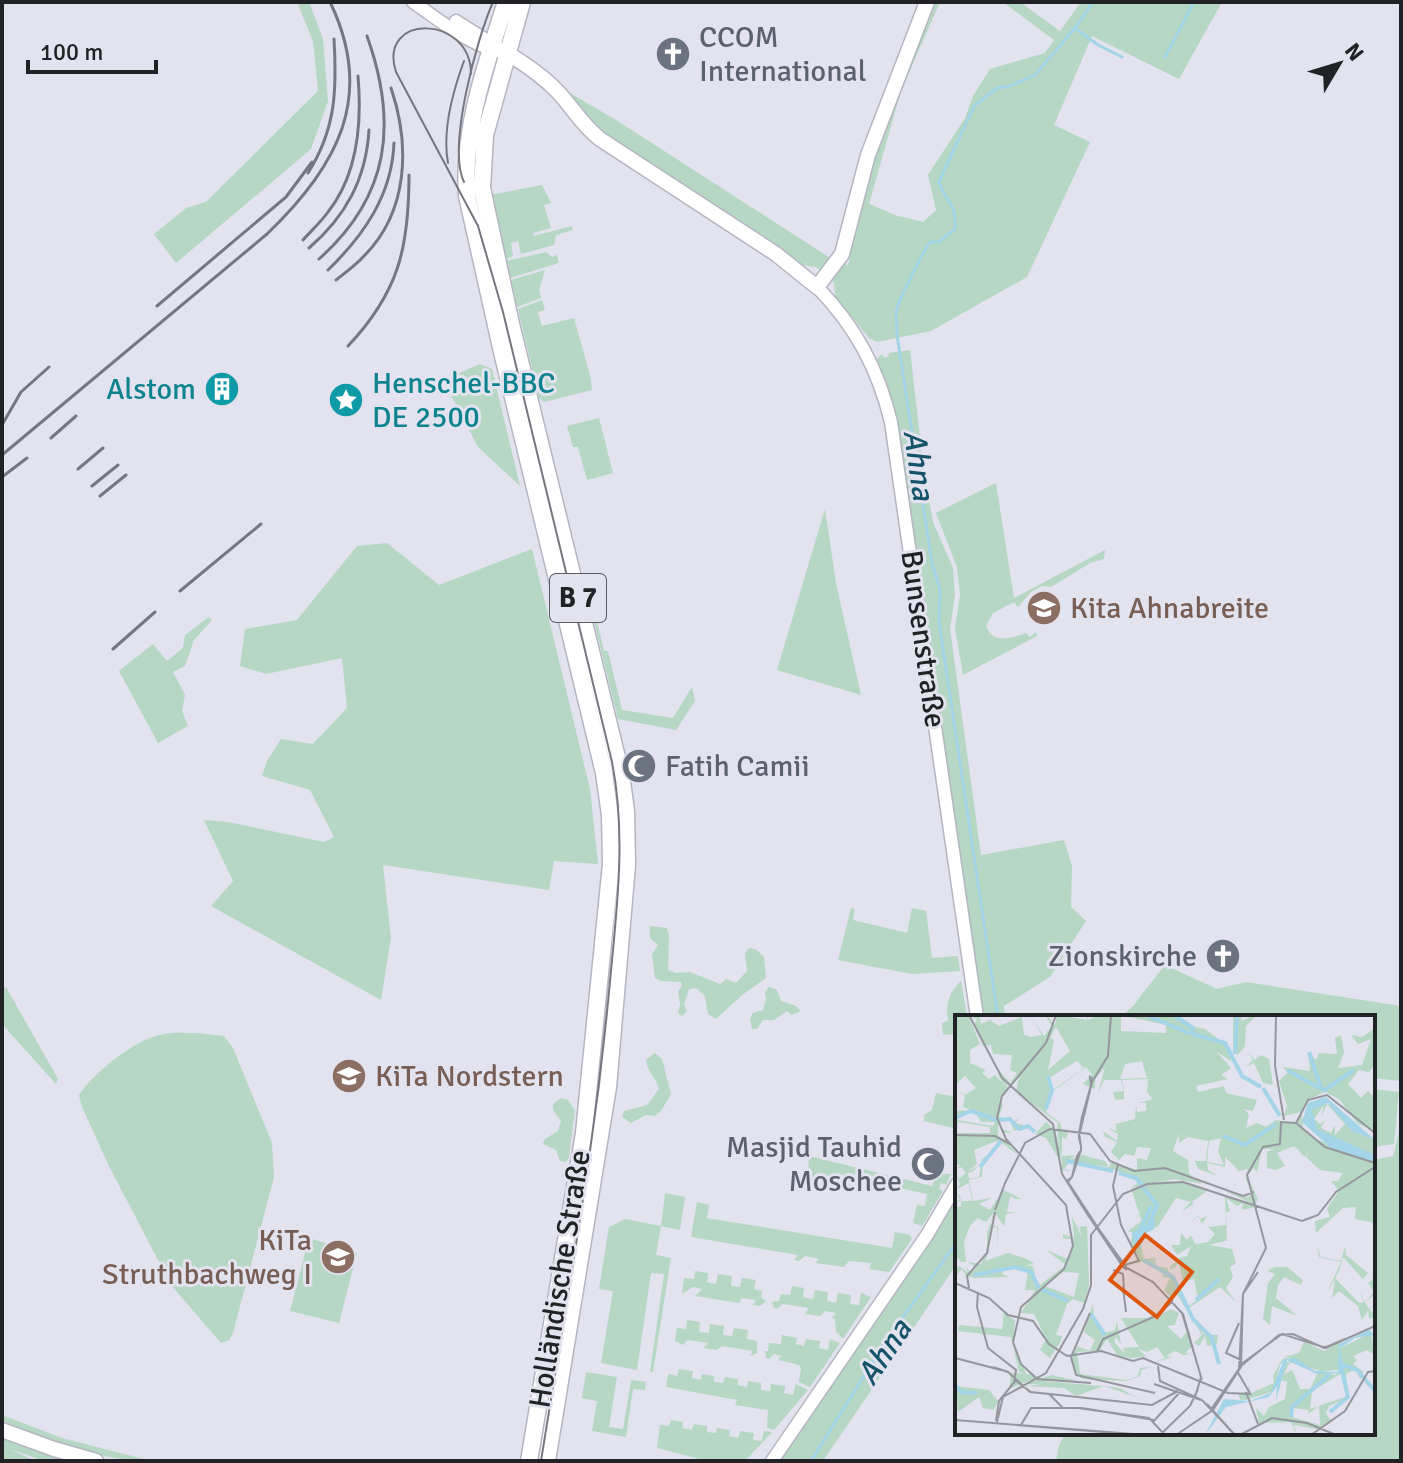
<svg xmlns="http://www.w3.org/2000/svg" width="1403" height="1463" font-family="Signika,sans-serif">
<rect width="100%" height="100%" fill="#e2e3ee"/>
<path fill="#b5d7c3" d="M297,2h12l14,37 5,62 -17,48 -135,114 -22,-29 32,-26 20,-6 112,-111 -5,-50z
M935,2h5l-39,89 -32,113 29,12 25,6 13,-12 -8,-35 37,-57 8,-22 17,-27 55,-16 9,-13 -51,-38h17l40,29 21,-29h141l-43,77 -87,-43 -38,89 36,17 -63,135 -96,54 -54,11 -8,-4 -34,-42 -1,-13 -18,-16 -15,-2 -185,-122c-19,-14 -35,-29 -46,-50l46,27 216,139 17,-10 -3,15 2,2 17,-80 17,-53z
M542,185l9,18 -7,2 7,23 -18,5 1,3 38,-10 1,4 -17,5 -2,10 -33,9 -3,-13 -7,2 2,13 -7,3 -16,-64z
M546,252l6,5 5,-2 2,8 -49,15 -4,-17z
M545,270l-6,20 2,8 -24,9 -6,-27z
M542,300l3,10 -7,2 4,14 32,-8 16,57 2,15 -48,12 -5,-4 -21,-89z
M910,350l14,122 9,50 20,46 2,28 -5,33 31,226 83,-15 8,26 -1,41 15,14 -36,56 -46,29 1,11h-23l-94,-624 -12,-33 6,-6 2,4 4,-1 1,-4z
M480,364l12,5 28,117 -42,-39 -27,-52 -1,-18z
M599,418l14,55 -26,7 -9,-33h-5l-6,-21z
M996,483l18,115 91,-48 -1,9 -14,4 -39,24 -9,-1 -11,6 -13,15 -4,-5 -21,11 -7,13c7,19 26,12 40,7l4,4 6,-5 1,4 -74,39 -8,-47 5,-33 -3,-28 -21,-54z
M825,509l11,74 25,112 -84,-25z
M387,543l52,42 93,-36 58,240 8,75 -44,-3 -5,29 -166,-25 8,73 -10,62 -170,-94 22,-25 -29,-61 24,2 96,20 10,-5 -24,-47 -48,-14 5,-15 14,-22 32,5 34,-36 -5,-50 -76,16 -26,-8 5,-37 52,-9 60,-74z
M583,576h3l18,75h4l14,59 51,8 19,-31 3,14 -19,29 -58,-11z
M209,617l3,3 -18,20 -9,26 -12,6 12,23 -3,16 6,15 -30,17 -39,-72 34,-27 14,17 16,-13 2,-13z
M851,908l4,1 -2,11 54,13 5,-25 14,3 6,47 26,-2 2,15 -48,3 -74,-14z
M650,926l17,2 2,7 -1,35 8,3 14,-1 30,12 6,-5 10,4 11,-12 -2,-18 4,-5 8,2 7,7 2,21 -24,17 -26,24 -8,-5 -3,-18 -9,-8 -7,1 -5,16 3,6 -5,5 -4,-3 2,-9 -2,-13 4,-5 -1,-4 -20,-1 -6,-3 -3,-24 6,-9 -8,-7z
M1165,965l52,24 29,-7 155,24v75l-28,-3v-61h-166l-18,-3 -2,3h-66l12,-11z
M961,981l6,36h-10v17l-14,1 -1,-12 6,-2c-3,-16 1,-29 13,-40z
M6,987l52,92 -2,5 -54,-60v-34z
M769,987l8,3 4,11 15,5 5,5 -10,4 -4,-4 -13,9h-11l-6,9h-5l-2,-10 3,-6 10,-3 3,-10 -1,-8z
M197,1033l27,3 9,12 39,95 2,34 -41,156 -4,7 -8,3 -50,-58 -62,-119 -27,-59 -3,-12c15,-23 59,-58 86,-61 10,-2 22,-1 32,-1z
M655,1053l7,6 9,35 -10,17 -6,5 -9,-1 -15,8 -9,-6 2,-6 23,-6 12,-16c-3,-12 -12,-17 -13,-29z
M1374,1089l25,3 -5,52 -21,3z
M936,1093l21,4v32l-33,-8v-6l8,-5z
M561,1098l7,2 7,10 -6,47 -3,5 -6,-1 -4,-11 -13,-6 2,-5 13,-8 3,-10 -8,-11v-6z
M1401,1125v336h-345l3,-16 7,-12h307v-273l20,-4z
M809,1156l123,30 5,-12h14l-5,11 -5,-2 -2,6 4,2 -21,35 -9,-3 4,-18 8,1 2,-12 -55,-12 -2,8 -62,-11z
M957,1189v75l-134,197h-48z
M665,1193l20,4 -5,33 -19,-4 -5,29 15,3 -18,114h-3l14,-98 -13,-1 -14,97 -36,-7 12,-72 -14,-2 10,-62 16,-8 36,7z
M697,1202l12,3 -2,13 18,3 167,27 3,-16 15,3 2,4 -23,33 -20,-3 2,-6 -22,-2 -5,6 -28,-4 3,-4 -14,-3 -6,5 -5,-1 4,-5 -107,-18z
M309,1238l48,15 -18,70 -49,-12z
M695,1271l13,2 -1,9 9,2 2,-10 14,2 -1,10 9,1 2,-9 14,2 -2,9 8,2 -1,7 5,3 -6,5 -7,-1 3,-5 -14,-2 -3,5 -44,-7 7,-7 -9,-2 -11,7 2,-16 10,1z
M792,1286l12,2 -1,9 10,2 2,-9 13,2 -1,9 9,2 2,-10 13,2 -1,9 9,1 2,-12 10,4 -28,42 -7,-7 -1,-13 -3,-1 4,-5 -11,-2 -5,5 -15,-2 4,-6 -26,-4 -6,5 -3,-1 -2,-6 7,-1 2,-7 9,1z
M687,1320l13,2 -1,10 10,1 1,-9 14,2 -1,9 9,1 2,-8 14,2 -1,9 10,2v12l-7,3 3,-5 -31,-5 -5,4 -14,-2 5,-5 -20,-3 -5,5 -8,-4 2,-13 9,1z
M782,1335l15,3 -1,6 8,2 2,-7 14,2 -1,7 9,2 2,-11 10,4 -30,44 -11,-5 2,-14 -2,-3 -21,-5 3,-4 -7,-2 -5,5 -3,-1 -1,-7h3l1,-8 12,1z
M679,1369l14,2 -1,7 9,2 1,-6 12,2v6l9,1 2,-6 13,2v6l9,2 1,-6 13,2v7l9,1 1,-7 14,2 -1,7 9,2 3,-11 12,6 -34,40 -7,-2 1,-18 -33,-5 2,-5 -71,-13 2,-13 9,2z
M586,1372l31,5 -8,50 14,2 8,-49 15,2 -1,8 -12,-1 -7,48 -34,-6 5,-30 -15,-3z
M2,1415l60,23 89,23c-50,0 -104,-20 -149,-41z
M671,1420l12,2 -1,6 10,2 2,-6 13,2v6l9,1 1,-5 13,2 -1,6 9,2 2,-7 14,2 -1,7 9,1 2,-10 8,1 -27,29h-38l-50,-13 3,-23 9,1z
M2,1434l76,27h-34l-34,-12 25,12h-33z"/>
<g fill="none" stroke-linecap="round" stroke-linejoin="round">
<path stroke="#a3d4e8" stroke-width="3" d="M1075,28l23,17 24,12
M1165,57l29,-55
M998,1017l-59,-395 1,-32 -8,-27 -35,-228c0,-8 -2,-19 0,-27 1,-6 29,-62 33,-66h9l16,-13c2,-26 -9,-26 -16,-47l35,-76 23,-18 13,-2 25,-11 40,-47 18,-26
M811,1461l74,-119 72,-100"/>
<g stroke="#b4b5c0" stroke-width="15">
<path id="tertiary" d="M413,2c28,19 59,46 94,51
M456,21l41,26
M817,287c39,40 61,82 74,135l86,595
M772,1461l155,-226 30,-51"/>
</g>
<g stroke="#b4b5c0" stroke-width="17">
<path id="secondary" d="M507,53c18,11 36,23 51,39 15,16 24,33 42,47l176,115 41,33 25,-33 26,-99 59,-153
M2,1430l52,19 42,12"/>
</g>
<g stroke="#b4b5c0" stroke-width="19">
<path id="primary" d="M506,2c-20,62 -44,128 -39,194l35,156 102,421 6,42 1,49 -27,269 -55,328
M522,2l-37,133 -3,53 29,136 110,450 5,37 1,54 -19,222 -61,374"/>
</g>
<use href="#tertiary" stroke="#fff" stroke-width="12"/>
<use href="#secondary" stroke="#fff" stroke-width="14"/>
<use href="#primary" stroke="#fff" stroke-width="16"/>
<path stroke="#76777e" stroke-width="2" d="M471,74c0,-60 -94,-61 -75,-2l82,154 25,86 109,450c15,77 4,152 -3,230 -15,157 -43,313 -68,469
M448,163c-6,-32 5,-72 16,-102
M464,182c-17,-35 13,-144 29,-180"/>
<path stroke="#76777e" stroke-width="3" d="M308,173c28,-44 29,-84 26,-134
M303,240c8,-9 18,-18 25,-28 30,-38 34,-90 30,-136
M309,248c37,-32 57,-69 60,-118
M319,259c71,-63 79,-136 48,-223
M328,270c36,-35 64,-75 66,-127
M336,280c10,-8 20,-15 28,-24 45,-45 46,-112 27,-168
M157,306l129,-109 26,-35
M348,346c51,-54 61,-99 61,-171
M2,425l19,-33 28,-25
M51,438l25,-22
M2,455l265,-221c70,-67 109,-137 63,-232
M78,469l25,-21
M2,477l25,-19
M92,486l26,-21
M100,496l26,-21
M180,591l81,-67
M113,649l42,-37"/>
</g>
<defs>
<g id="church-disc" transform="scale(1.8)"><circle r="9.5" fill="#6b7280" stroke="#e2e3ee"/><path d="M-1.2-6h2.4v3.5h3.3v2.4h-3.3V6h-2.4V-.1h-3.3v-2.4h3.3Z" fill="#fff"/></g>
<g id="building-disc" transform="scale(1.8)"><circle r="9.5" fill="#0f9aa8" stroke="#e2e3ee"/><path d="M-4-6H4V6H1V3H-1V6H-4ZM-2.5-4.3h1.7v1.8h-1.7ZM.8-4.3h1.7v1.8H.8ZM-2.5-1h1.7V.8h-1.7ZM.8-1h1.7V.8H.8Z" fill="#fff"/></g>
<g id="sight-disc" transform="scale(1.8)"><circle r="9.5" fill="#0f9aa8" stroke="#e2e3ee"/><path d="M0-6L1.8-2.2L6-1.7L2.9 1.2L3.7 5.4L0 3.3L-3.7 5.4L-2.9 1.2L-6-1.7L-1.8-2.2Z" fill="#fff"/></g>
<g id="school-disc" transform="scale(1.8)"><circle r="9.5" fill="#8d6e63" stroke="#e2e3ee"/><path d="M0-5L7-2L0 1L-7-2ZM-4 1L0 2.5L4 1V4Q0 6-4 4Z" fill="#fff"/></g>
<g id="mosque-disc" transform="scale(1.8)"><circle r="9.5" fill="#6b7280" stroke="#e2e3ee"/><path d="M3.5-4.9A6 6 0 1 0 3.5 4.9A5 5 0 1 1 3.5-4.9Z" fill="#fff"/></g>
</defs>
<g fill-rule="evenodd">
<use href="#church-disc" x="673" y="54"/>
<use href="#building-disc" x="222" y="389"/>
<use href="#sight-disc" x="346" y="400"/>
<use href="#school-disc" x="1044" y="608"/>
<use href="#mosque-disc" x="639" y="766"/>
<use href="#church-disc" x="1223" y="956"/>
<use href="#school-disc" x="349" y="1076"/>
<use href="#mosque-disc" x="928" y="1164"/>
<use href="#school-disc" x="338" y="1257"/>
</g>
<g text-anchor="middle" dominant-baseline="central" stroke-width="6" stroke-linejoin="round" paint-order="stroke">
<rect fill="#e2e3ee" stroke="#5b5c62" stroke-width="2" x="550" y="574" width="56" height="48" rx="6"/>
<g font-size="28" font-weight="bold" fill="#212226">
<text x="578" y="598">B 7</text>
</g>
<g font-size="30" fill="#5b616d" stroke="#e2e3ee" text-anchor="start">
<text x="699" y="37">CCOM<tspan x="699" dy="34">International</tspan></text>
<text x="665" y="766">Fatih Camii</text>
<text x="1197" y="956" text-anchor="end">Zionskirche</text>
<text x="902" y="1147" text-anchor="end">Masjid Tauhid<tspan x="902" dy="34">Moschee</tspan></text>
</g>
<g font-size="30" fill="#0d838f" stroke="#e2e3ee" text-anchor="start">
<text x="372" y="383">Henschel-BBC<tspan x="372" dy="34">DE 2500</tspan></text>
<text x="196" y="389" text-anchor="end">Alstom</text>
</g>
<g font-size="30" fill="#785e54" stroke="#e2e3ee" text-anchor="start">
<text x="1070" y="608">Kita Ahnabreite</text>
<text x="375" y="1076">KiTa Nordstern</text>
<text x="312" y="1240" text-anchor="end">KiTa<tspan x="312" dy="34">Struthbachweg I</tspan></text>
</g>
<g font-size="30" fill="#212226" stroke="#e2e3ee">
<text transform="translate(923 639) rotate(82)">Bunsenstraße</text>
<text transform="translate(560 1279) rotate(-81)">Holländische Straße</text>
</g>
<g font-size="32" font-style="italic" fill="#145369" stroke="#e2e3ee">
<text transform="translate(919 465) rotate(82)">Ahna</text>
<text transform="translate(884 1352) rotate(-56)">Ahna</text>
</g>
</g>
<g transform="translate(955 1015)">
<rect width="420" height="420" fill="#e2e3ee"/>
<path d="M0,0h13l12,29 -10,6v13l16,7 -4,3 7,6 6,-4 7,7 -4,-8 10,12 -7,-3 7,4 -9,14 4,3 -4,13 16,4 5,-4 -5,6 13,3 -14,5 -4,-11h-11l3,9 10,3 -8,1 2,6 -8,-15v12l10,7 10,12 -16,-12 -19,19 -1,15 -13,3 4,21 19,-3 -13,6 11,6 13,-20 19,9h-7l9,5 -14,-8 -3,16h10l-11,2 -2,12 -9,-13 -5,11 8,3v21l-1,-21 -6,1 -4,26 3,-4 -5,11 23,-8 19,6 7,4 -8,3h7l4,21 29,-22 -20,-15 22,9 6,-20h-11v-5l11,4 -2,-22 10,22 -3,-11 8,-1 2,59 -5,18 -11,-4 -6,5 -11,31 6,1 -1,5 -11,17 -10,-8 6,-11 -12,-25 -13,-1 14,-23h-10l3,-19 -24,-3 -2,6 7,3 -34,1 -9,-2 -4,-7 -7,8 1,-11 5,1 7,6 -2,-7 4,6 7,-4 -9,-6 13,2 6,-13v-18l7,-21 -8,10 -8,-4 -8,8 -6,16 2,20h-5l-6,-7v-49l6,1v-6h-3v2h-3l5,-4 -5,-7 5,4 1,5h11l-3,-18 -14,7 5,-5 -5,-14 4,8 7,-6 -5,-6 -6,3 5,-4 -5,-3 2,-43 36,6 2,-4h-14l-6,-11 -18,7 -2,-7 17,-1 -9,-3 2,-11 -6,-5 6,4 11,-7 -11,-12 -10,9zM3,107l32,5v6h-34zM41,126l4,5 -18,13 -3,18 -10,2 -1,-6 4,-1 6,-6 -11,6 10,-8 -3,-14zM108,257l16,1 -5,24 -29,-11zM15,0h9l2,9 9,-4 9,6 23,-9 2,18 7,2 11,-2 -12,-20 14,21 8,-10 -7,-11h8l-5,2 7,8 2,-10 30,5v-5l1,5 13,-5 79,1 6,9 19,4 24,18 2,14 -14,-9 14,16 -10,7 7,4 -32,7 2,6 26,-6 2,7 31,7 -4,11 -10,-2 6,5 -3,14 11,-5 9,4 10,-7 21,4 4,-12 -17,4 3,-10 -8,-25 9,-9 -6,-5 28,4 -2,-19 8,8 3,-7 18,1 -2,-16 6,-3 3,17 -6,16 24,-3 9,-26 -13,5 -7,-9 11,2 13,-9v36l-6,8 -10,-2 -11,14 13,14 7,-7 7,7v33l-17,-7 -19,-25 -14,-7 -15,7 -8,13 1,16 10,10 62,24v61l-20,-4 1,-12 -13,1 -27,25 -1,-12 15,-4 -3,-9 12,-17 -8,-10h7l5,-8 -23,-3 -14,-13 2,-6 -3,6 -11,-11 -17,7 8,13 -9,4 -9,-2v-16l7,-3h-12l-5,23 -3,-4 -7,8 11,23 -3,6 -30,-14 24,6 3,-6 -6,-11 2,-11 -9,2 -14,-14v10l-18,-4 1,7 10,6 -20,-7 -3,-8h11l2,-20 -20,-4 -9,6v-10l-6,18 15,9 1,14 14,10 -29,-5 -44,9 8,-5 -5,-6 -30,-11 -34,-3 -5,6 8,2 -10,-1 -1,-21 -1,12 -14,-23 -11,-4 11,-12 9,8 5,18 -3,-18 11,2 -2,7 -4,-2v19l13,-1 -6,5 13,-5 23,6 4,7 2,-6 26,8v-12l10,2 4,-12 -14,-1 -3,9 -9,-2 -6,6 -8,-8 6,-10 -12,-5 -2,-6 14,10 1,-7 -11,-6 10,3 -2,-7 20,-5 1,-14 1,7 9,-1v-8h-7l14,-4 -6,-7 1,-13 -26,1 2,9v10l-9,1 -2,-8 11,-1 -3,-11h-17l-6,13 7,-26 -10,12v10l-12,-5 9,-10 -6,-7 -34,25 -6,20 14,11 2,6 17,2 -22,-2 1,-6 -42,-32 3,-14 -10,8 -7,-8 -11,-17 19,23 7,-10 -21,-9 14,6 2,-15 -19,-1 -2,-9 -8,1 -9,-21 3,-6zM166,0l45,10v8l-45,-2zM101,12l14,24 -22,19 6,-30 -4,-2zM122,46l7,7 -31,22 -4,-12zM187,46l5,17 -27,1 5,-15zM266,123l-3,14 6,13 -17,-3 2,-21zM278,0h9l-1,6 16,-6 -11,11 -1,20 -7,9 -5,-3zM293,37l7,8 6,-5 8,4 4,26 -10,-2 -9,-20 -8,4 7,-7zM364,86l14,5 19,25 23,9v15l-64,-26v-22zM372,89l18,20 -10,11v-10l-4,8 -10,-5 4,-8 -5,4 -6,-5 10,-14 -3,12zM212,166l28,4 60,22 -13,3 1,-7 -6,3 -11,-8 4,13 -4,1 1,28 5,-1 3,-22 -3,22 -23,6 23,4 4,14 -6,4 3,10 -7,11 10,14 -16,-15 -31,21 14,26 15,1 -1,9 -10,2 -2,-10 -6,10 -5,-3 8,-8 -25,-41 -6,3 -7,-6 6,-13 -8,-1 2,-5 -19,-11 -18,3 12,-5 -9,-15 3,-11 -5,-2 14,-10 -2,-5 -7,1 7,-2 -9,-26zM252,176l18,6 1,28 -18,2 7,7 -7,8 -13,2 -4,-9 -4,5 -6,-7 -1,12h-9l6,10 14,-9 -4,10 -6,1 -11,10 1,3 8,-7 4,19 11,-3 3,16 9,-2 -18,14 -21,-39 -11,-2 -1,-8 -11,1 -5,-23 19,-10 18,-28 15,4 -8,8v1l10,-7 5,11 -9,9 9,-8 4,8 5,-8 -7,3 -8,-17zM390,231l1,9 22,18 -5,6 -20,-22 -4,14 -4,7 24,25 5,-1 -7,-14 8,14 9,-10 -6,-9 5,-4 2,15 -10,8 4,7 6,-5 -6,6 6,4 -1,4h-5l-1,-8 -6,10 -4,-14 -19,-15 -7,7 3,-19 -9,16 15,-33 -22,-5 -2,-10 4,10 20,4zM319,252h13l16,13 -2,5 -17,-8 -6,8 -2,13 21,18 -25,-10 -2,19 -7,-6 5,-36 7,-9 -7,-3zM138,289l1,16 11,13 10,-3 2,-9 4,24 -5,-8 -2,5 11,12 -2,-6 16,-1 -18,-29h27l16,-10 -3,6 10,-5 8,4 -4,12 -8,1 14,13 8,-10 3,17 -7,7 5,1 -6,1 -9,-4 -9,5 6,1 -19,6 12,-5 -8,-11 -10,5 -9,-3 8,7 -15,2 -14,-3 -10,-16 -8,12 -22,1 3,22 46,6 12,-4 2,-8 11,-1 -10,3 -1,6 -14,5 -44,-2 -7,-6 -3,-16 5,-11 13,5 5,-11 -11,-8zM49,297l11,9 -2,25 14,29 7,-6 -3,3 7,5 -29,12 2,-16 15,1 -7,-2 -8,-35 -53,-6 1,-6 43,4zM416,318l4,22 -8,-5 -14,6 4,4 -4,4 11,8 -4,7 -5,-10 -9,5 2,24 -19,8 -3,7 -6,-7 11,14 -14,9 -23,-4 3,10 -6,-13 -32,1 -3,-15 8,8 5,-9 16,-8 2,-17 -8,-3 6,-18 50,14 9,-8 -4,-19zM336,345l26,14 -7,15h-10l-8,-19 -8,4zM387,358l6,23 -38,13 2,-18zM364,391l1,19 -28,-8 1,-9 16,2 -1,4zM349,327l20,9 15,-8 1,27 -25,1 -28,-14 -7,8 -6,23 -2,4 -31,9 -3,-7 11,-3 -1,-7 3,9 23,-10 -1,-7 8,-15 6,-5 12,-3zM97,360l25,6h-35l72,6 8,2 8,5 15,6 -41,-14 -28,10 -12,-8 -39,-2 16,-2h-16zM0,371l34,4 9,11 -4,9 -11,-2 -4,-11 -21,15z" fill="#b5d7c3" fill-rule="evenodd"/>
<path d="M371,82l49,43 -23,-9 -24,-28 -16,7 5,19 58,26v7l-44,-14 -29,-26 6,-19zM414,315l6,5 -20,3 -15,10 4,20 -3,5 -24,1 -30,-14 -11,41 1,-15 -8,11 -43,10 -21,28 19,-36 25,2 22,-8 13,-34 11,-1 20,13 23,1 1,-28z" fill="#a3d4e8"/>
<path fill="none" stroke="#a3d4e8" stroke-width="4" d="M191,0l45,19M219,0l19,13 -1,6M238,19l32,9 17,33 19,11M354,37l13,38M280,39l2,-39M332,55l32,18M308,73l17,28M368,76l31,-21M91,94l6,-19 -4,-14M0,103l16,-7 26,9M44,105l11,-1 9,10 9,-3 7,6M268,121l22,9 31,-21M111,146l47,10M25,152l21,-26M164,158l17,5 21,27 -9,21 -14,8 4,14M185,215l11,-24M186,229l-3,-9 14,-7 1,-8M188,245l30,17 20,42 19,19 7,26M19,260l41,-8 16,5 8,16M86,274l27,12M241,285l23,-21M136,299l14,21M388,350l14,5 18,21M0,370l6,7 16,1M375,397l18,-15 -6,-27M336,402l1,-10 38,-33"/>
<path fill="none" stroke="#95969e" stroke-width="2" d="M14,0l33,63 51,46 9,50 27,43M101,0l-10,28 -44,53 -5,22 9,21 60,66 7,41 -9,23 -43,38 -8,35 8,22 16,15 54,4M321,0l-1,51 9,54M341,108l12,-23 19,-5 48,38M341,108l29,24 50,16M125,117l12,-50 16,-26 3,-41M0,120l40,1 15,8M163,149l-5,22 8,39 18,36 -15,4M50,168l20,-40 25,-14 40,5 20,27 24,10 31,-3 78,28 11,-4M40,195l10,-27M135,202l37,51 26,14 29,31 20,67M158,255l10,4 1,18M172,255l-4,-3 -41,-61 -14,-24v-2l4,-3 5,-21 4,-6v-4l-2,-8v-5l3,-16 9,-32 -1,-8 3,2 -14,54 2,13v4l-9,27 -4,5 55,84 30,16 30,32 18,63 -6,20M0,268l34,15 19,17 25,6 16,23 18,12 34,-5 32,10 10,-3 85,35 22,1M14,273l-2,-12 20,-23 8,-41M168,273l3,24M23,277l-1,15 11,41 28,22 -2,13M135,298l-19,44 5,18 79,18M284,308l-13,30 15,7M142,337l6,-13 53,-23 17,-15M0,343l46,12M285,350l42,-31 44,14 49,-22M203,351l2,15 42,19 33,35M38,352l15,5 22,20 19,2 14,14M284,354l4,-75 15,-22M282,356l14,24M60,365l16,12 121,13 26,-14M199,369l47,16M291,377l12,32M252,389l28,31M123,393l71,10 16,17M257,393l29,-42 38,-31 14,-1 31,14 21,-9M0,405l191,15M0,405l185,15M41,406l3,-20 17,-21M42,407l6,-25 43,-24 37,-64 8,-24v-50l32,-41 24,-10 36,-2 119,39 16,-6 18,-23 39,-25M198,407l27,-30M66,410l10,-17h51l72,12M205,420l30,-29 8,-17M221,420l37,-25 28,-43 2,-73 23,-46 -19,-73 16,-28 17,-3 1,-22 15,1M285,420l32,-17 35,5 29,12M356,420l34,-24 23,-39 7,-1"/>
<path fill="#de560d" fill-opacity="0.15" stroke="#de560d" stroke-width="4" d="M190,220l47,37 -35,45 -47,-37z"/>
<rect width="420" height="420" fill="none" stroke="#212226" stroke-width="4"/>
</g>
<rect width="1403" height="1463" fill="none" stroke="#212226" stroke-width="8"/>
<g transform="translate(1339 64) rotate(52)" stroke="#e2e3ee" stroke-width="6" paint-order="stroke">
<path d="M0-6L14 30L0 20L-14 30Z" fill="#212226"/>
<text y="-12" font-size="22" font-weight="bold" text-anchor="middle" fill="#212226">N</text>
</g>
<path d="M28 60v12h128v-12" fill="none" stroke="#212226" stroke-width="4"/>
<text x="40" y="60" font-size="24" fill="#212226" stroke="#e2e3ee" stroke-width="6" paint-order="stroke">100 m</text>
</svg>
